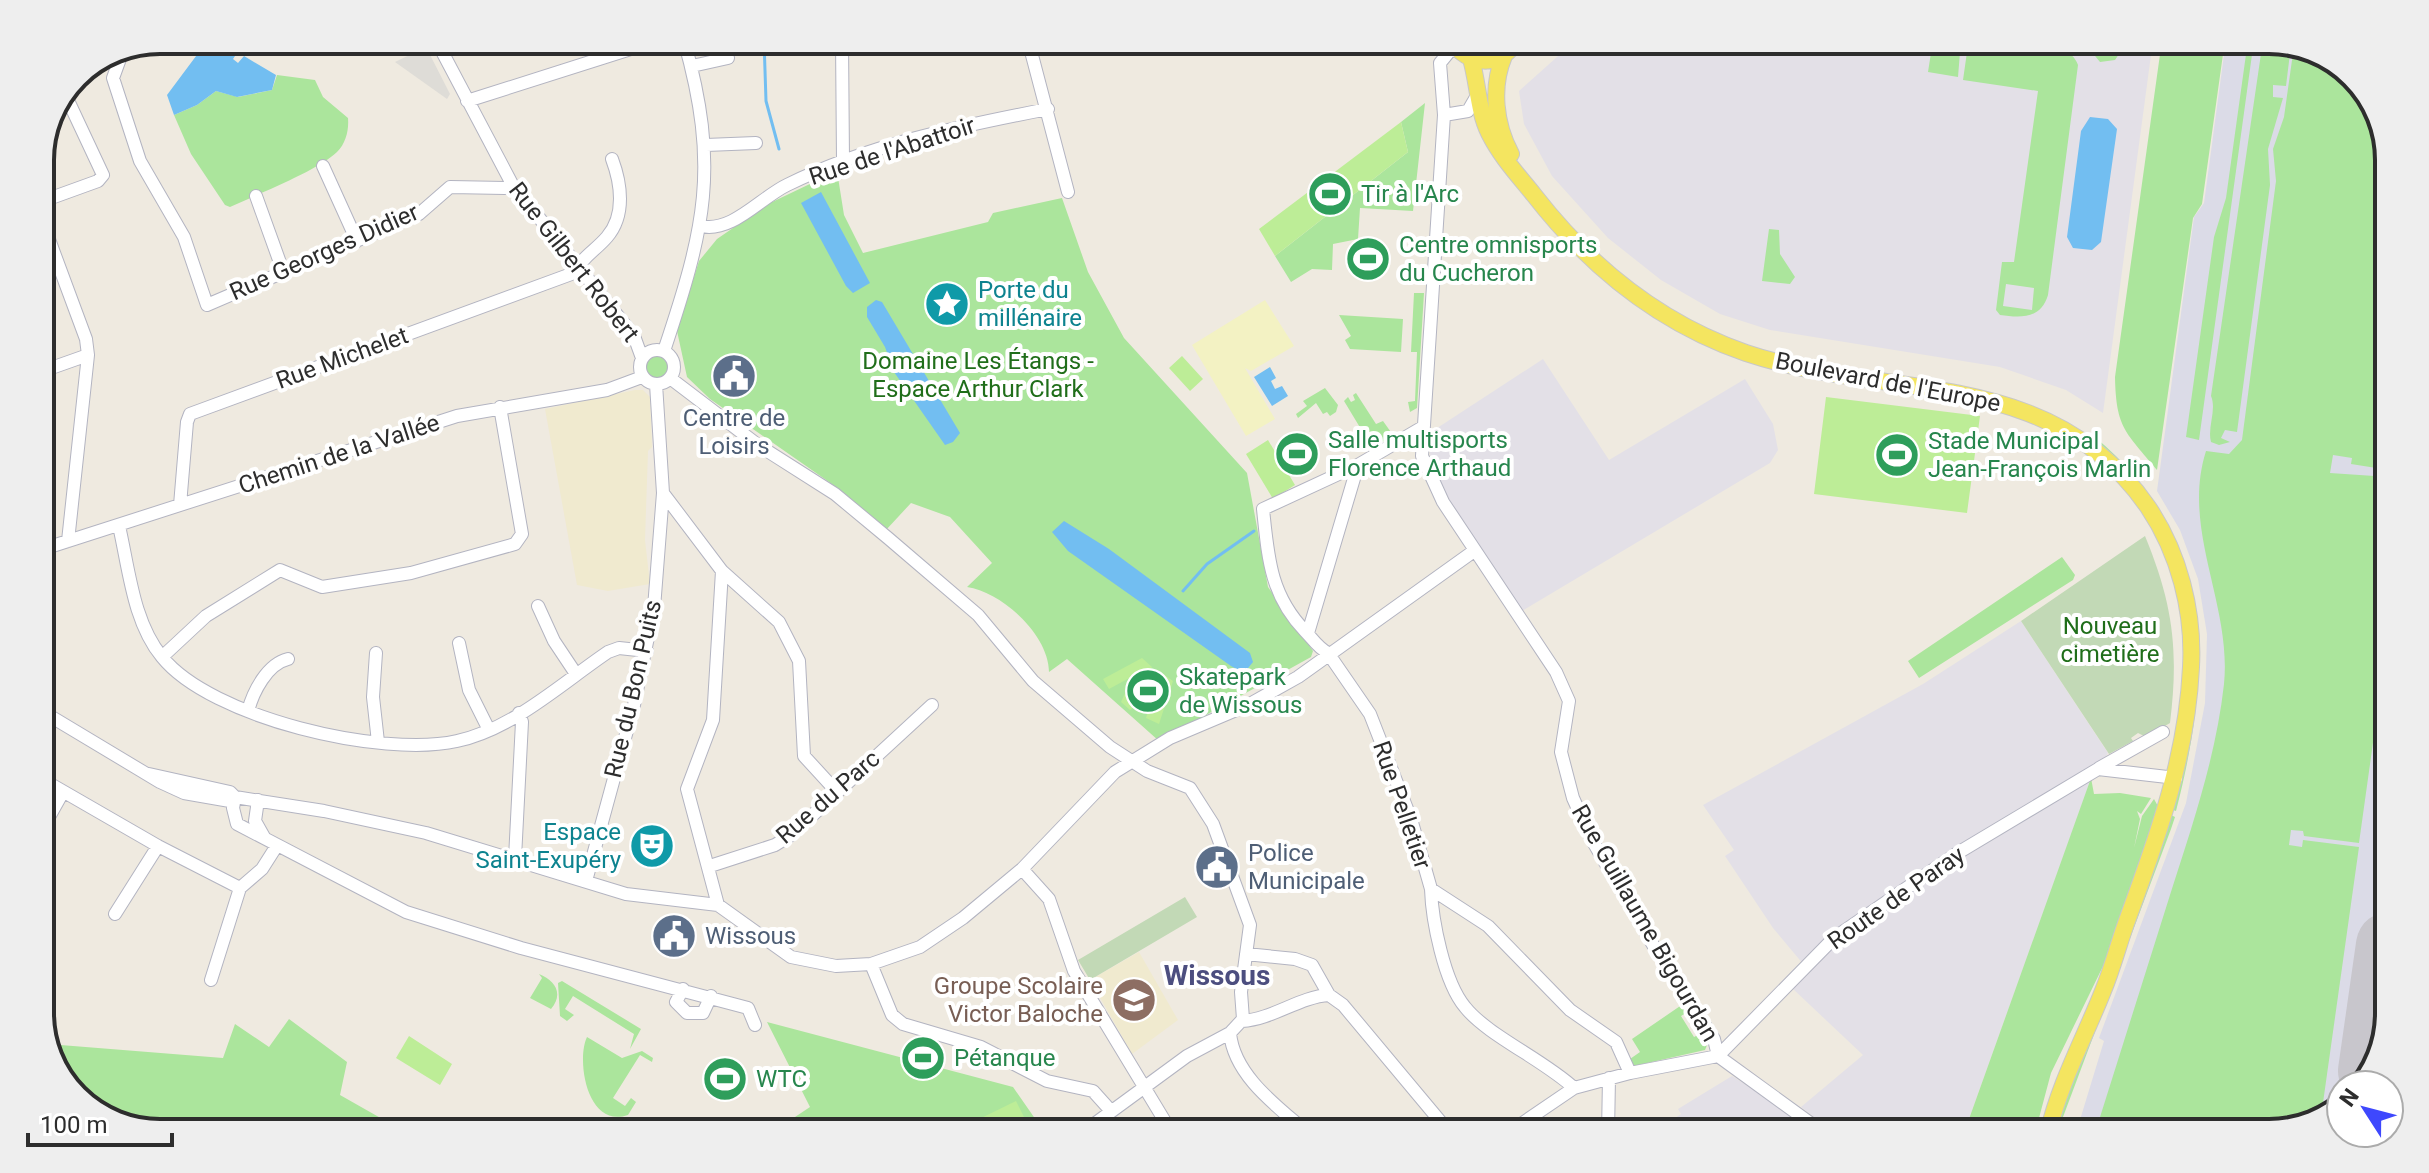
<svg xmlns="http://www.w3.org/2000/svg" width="2429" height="1173" font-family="Roboto,sans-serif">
<rect width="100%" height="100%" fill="#efeae0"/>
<path fill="#e3e0e7" d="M1576,40h577l-50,373 -37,-23 -66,-23 -230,-37 -50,-16 -59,-34 -53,-42 -56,-62 -28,-52 -5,-33z
M1543,359l66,101 136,-81 28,45 5,26 -8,13 -248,148 -72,-108 -19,-41 -3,-28z
M2021,621l87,132 -17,26 -127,354h-129l-34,-26 62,-52 -71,-67 17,-17 -36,-43 -48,-72 9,-6 -31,-45 220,-121z
M1732,1076l32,20 50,37h-160l27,-19 -3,-5z"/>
<path fill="#f0eacf" d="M635,390h8l7,7 2,50 -4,4 -3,89 5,44 -42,7 -31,-6 -32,-176z
M1139,952l39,68 -46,34 -42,-74z"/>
<path fill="#dbdbe7" d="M2226,40h43l52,12 68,101v860l-12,52 -17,20h-19v21l-6,7 -66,20h-193l28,-92 -5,-3 87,-235 19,-100 2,-69 -9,-55 -18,-49 -23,-39 37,-274 10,-14z"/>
<path fill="#abe59c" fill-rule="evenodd" d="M1933,40h28l-3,37 -30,-5z
M1976,40c26,0 93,-4 102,25l-30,230c-7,24 -27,23 -48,20l-4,-5 6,-48h12l24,-171 -75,-11 4,-28zM2006,284l28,4 -2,22 -29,-4z
M2082,40h37v14l-4,6 -15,2z
M2162,40h63l-23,164 -9,14 -36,252c-31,-38 -41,-41 -42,-93z
M2248,40h6l-55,400 -13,-3 28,-200 12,-39z
M2263,40l28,5 -5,41 -13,-1v12l10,1 -15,51 2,36 -33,247 -12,-2 -4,8 9,4 -11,3 -8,-3c-4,-15 6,-32 0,-46z
M2294,46l27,6 47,41 21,60v317l-38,-6 1,-6 -19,-3 -3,18 59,4v151l-30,215 -55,-7 -1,-5 -12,-1 -2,15 13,2 1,-7 56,7 -38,270 -52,16h-174c25,-79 50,-159 75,-238 22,-69 46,-138 54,-211 8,-80 -43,-154 -18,-233l23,3 13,-14 34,-259 -3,-32 11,-32z
M277,75l38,5 8,17 25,21c1,12 -2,25 -11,34 -20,19 -79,42 -107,55l-5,-2 -34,-51 -17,-39 23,-10 19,-14 22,6 34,-7z
M1425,103l-12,108 -53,-3 -2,31 -25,5 -1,26 -20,-1 -21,13 -16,-26 133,-104 -7,-30z
M837,171l7,44 19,38 125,-31 5,-9 69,-15 26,74 36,66 123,135 21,114 45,64 -2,6 -152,84 -92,-82 -18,13c0,-37 -47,-80 -82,-85l25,-24 -42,-46 -39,-14 -25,27 -57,-48 -119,-83 -23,-22 -10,-46 22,-70 18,-22 51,-35z
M1769,229l10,1 1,24 15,23 -5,7 -28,-3z
M1414,293h10l-7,115 -7,4 -2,-10 7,-1 2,-49h-6z
M1339,315l64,4 -2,33 -51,-3 -5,-9 6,-4z
M644 367a12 12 0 1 1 24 0a12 12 0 1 1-24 0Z
M1325,388l13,17 -2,7 -6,4 -3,-4 -4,2 -7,-11 -18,15 -2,-4 11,-8 -4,-5z
M1356,393l20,31 7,-3 10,14 -16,11 -7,-2 -26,-43 4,-4 3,5 4,-2 -2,-5z
M2096,438c121,101 116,233 80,373l-3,-1 16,-222z
M2062,557l13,18 -2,5 -154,98 -11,-17z
M2091,778l3,16 26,-1 31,5 -10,16 -4,-3 3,8 -6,29 8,-32 12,-17 6,11 -52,146 -57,117 -16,60h-71z
M2171,815l4,2 -4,12 -114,304h-7z
M539,974c16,6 25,20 12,35l-21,-11 12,-20z
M562,981l79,48 -11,20 4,-15 -61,-38 -8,13 9,6 -7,6 -7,-5 -2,-33z
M1686,1002l5,8 -10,6 13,21 8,-4 6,10 -3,7 -71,16 -4,-7 10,-7 -8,-13z
M289,1019l58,43 -7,33 67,38h-246l-53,-12 -47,-41 -13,-36 175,14 12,-34 34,23z
M767,1022l246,65 32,46h-274l39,-26z
M587,1037l35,21 20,-7 11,7 -1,4 -12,-7 -27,43 12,8 6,-8 5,4 -8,13c-41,14 -52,-55 -41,-78z"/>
<path fill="#f3f2c3" d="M1265,300l29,46 -43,25 -6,-3 30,51 -29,17 -54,-91z"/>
<path fill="#c2d9b6" d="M2145,536c28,68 34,114 25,187l-24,14 -8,-4 -7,5 2,3 -24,13 -88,-133z
M1185,897l12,20 -107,63 -12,-20z"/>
<path fill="#bded97" d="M1401,122l7,30 -133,104 -16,-27z
M1182,356l21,23 -13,12 -21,-23z
M1826,397l154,19 -13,97 -153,-19z
M1268,440l27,45 -22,14 -27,-45z
M1142,658l10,9 -10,20 21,-13 10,7 -14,43 -13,-6 8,-25 -24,17 -9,-8 12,-26 -24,13 -6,-10z
M409,1036l43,28 -12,21 -44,-27z
M1016,1101l16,32h-56l-5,-10z"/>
<path fill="#dedcd7" d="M426,47l24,47 -3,5 -52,-37z"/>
<path fill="#72bef1" d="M208,40h8l21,13 -4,6 5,4 6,-7 32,19 -4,15 -35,7 -21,-6 -19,14 -23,10 -7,-20z
M2090,117l18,2 9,10 -16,113 -9,8 -19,-2 -6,-11 14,-106z
M821,192l49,91 -17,10 -7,-7 -45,-83z
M876,300l6,2 78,131 -7,9 -8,3 -51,-73 -9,-25 -18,-30v-10z
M1270,367l6,11 -5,3 4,8 7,-3 6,10 -16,10 -18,-29z
M1064,521l45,28 141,104 3,9 -9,11 -13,-7 -163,-115 -16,-19z"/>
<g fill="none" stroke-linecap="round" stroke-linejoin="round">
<path stroke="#72bef1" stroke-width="3" d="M764,40l2,61 13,48
M1183,591l24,-27 47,-33"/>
<path stroke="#c8c6cc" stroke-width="66" d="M2371,1071l18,-126"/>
<g stroke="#b3b4c1" stroke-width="14">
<path id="minor" d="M369,40l15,9 24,-9
M436,40l76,144 122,152 8,22
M842,40l1,121
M1028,40l40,152
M1457,49l-8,3 -9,11 4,52 -22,341 21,46 113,170 13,29 -8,51 12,46 19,42 64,110 58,89 4,17
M121,56l-8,22 27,83 44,76 23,68 212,-91 31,-27 55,1 7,-4
M692,66l36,-8
M467,101l192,-61
M1444,115l24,-4 11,-19
M706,145l50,-2
M323,166l34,75
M256,196l27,75
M40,202l58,-21 5,-6 -37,-79
M40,215l46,124 2,16 -20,186
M701,226c31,7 59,-28 86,-41 81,-40 173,-59 261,-76
M640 367a17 17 0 1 1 34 0a17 17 0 1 1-34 0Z
M664,351c41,-123 56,-183 20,-311
M40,372l48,-17
M670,378l88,67 77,49 53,44 90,77 55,66 77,66 37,24 43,17 23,36 37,101 -9,67 2,27 -13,14 -43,23 -105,77
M1423,427l-65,38 -95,44c5,48 7,86 42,122 8,8 12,16 23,22l42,61 41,105 20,70 57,37 82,84 46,32 14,31
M663,493l59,78 -9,149 -26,69 31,116
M180,505l7,-83 3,-8 384,-141c9,-17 21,-22 33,-36 19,-22 14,-54 5,-78
M119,526c10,43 14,96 43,131 49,61 221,101 295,84 56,-12 105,-58 151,-89l11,-4 28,3
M40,550l417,-134 150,-26 35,-13
M722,571l57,51 20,39 5,95 33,36
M538,606l16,35 22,33
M1308,633l50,-168
M459,643l10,47 20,40
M376,653l-3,44 5,45
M162,657l44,-41 74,-46 42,17 89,-14 104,-29 7,-10 -22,-127
M40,710l120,72 24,11 46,8 5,-4
M248,711c5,-19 19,-47 40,-52
M2099,768l64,-36
M149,774l81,18 5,5 89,14 102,22 200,61 92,11 73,52 45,9 35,-2 49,-17 43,-29 59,-49 93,-97 55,-34 78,-33 50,-28 176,-126
M40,778l118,68 82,42 22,-19 14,-22
M235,797l-2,11 4,16 169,88 115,36 227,60 7,17
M258,800l-3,21 9,16
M40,833l23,-41
M515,858l7,-136 -3,-9
M710,866l65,-21 16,-10 141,-130
M1022,869l27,30 25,72 98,162
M586,881l48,-176 20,-97 9,-115 -7,-109
M1431,889c1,31 13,93 34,118 22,28 79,53 109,81
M115,914l43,-68
M1246,954l49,5 17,6 17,30 14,10 107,128
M871,964l21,51 11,9 78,23 66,34 46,10 18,20
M211,980l29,-92
M683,989l-7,13 11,11h16l8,-17
M1242,1021c31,-2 57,-24 87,-26
M1230,1033c4,43 48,74 78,100
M1718,1056l116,-118 122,-84 142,-85 78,9
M1718,1056l106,77
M1508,1133l66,-45 56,-15 88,-17
M1608,1133l1,-55"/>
</g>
<g stroke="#c8c8c8" stroke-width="18">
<path id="major" d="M1451,40c16,27 51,28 66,0
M1504,56c-13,31 -9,68 7,98
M1471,59c7,24 7,52 18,74 12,24 29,42 45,62 56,72 125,128 212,158 143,48 304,12 402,154 31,46 46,104 43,160 -4,88 -33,169 -63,251 -9,24 -15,49 -25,73 -19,48 -43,91 -55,142"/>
</g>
<use href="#minor" stroke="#fff" stroke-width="12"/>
<use href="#major" stroke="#f4e560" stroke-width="16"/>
</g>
<defs>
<g id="stadium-disc" transform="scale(2.3)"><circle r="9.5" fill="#2e9e5b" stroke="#fff"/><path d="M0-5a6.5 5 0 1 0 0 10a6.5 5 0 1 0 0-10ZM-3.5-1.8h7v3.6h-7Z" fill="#fff"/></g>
<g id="sight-disc" transform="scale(2.3)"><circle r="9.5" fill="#0f9aa8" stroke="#fff"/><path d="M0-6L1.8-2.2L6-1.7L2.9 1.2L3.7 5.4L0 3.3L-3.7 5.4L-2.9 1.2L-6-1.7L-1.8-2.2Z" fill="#fff"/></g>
<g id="civic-disc" transform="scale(2.3)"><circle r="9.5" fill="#5c6f8a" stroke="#fff"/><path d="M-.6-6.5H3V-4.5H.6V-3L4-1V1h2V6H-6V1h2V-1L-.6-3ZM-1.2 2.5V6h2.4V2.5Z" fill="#fff"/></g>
<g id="theatre-disc" transform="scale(2.3)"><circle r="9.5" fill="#0f9aa8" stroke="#fff"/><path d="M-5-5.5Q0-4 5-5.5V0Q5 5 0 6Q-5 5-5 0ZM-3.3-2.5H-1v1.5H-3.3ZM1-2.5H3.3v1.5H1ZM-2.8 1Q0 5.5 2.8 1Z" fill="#fff"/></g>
<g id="school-disc" transform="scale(2.3)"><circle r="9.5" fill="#8d6e63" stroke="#fff"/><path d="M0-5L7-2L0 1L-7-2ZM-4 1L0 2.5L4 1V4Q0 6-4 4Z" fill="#fff"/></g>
</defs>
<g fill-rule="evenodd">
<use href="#stadium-disc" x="1330" y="194"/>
<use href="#stadium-disc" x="1368" y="259"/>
<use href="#sight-disc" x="947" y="304"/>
<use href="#civic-disc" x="734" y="376"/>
<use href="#stadium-disc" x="1297" y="454"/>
<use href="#stadium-disc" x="1897" y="455"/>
<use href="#stadium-disc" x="1148" y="691"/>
<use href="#theatre-disc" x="652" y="846"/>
<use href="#civic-disc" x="1217" y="867"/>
<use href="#civic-disc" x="674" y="936"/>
<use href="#school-disc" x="1134" y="1000"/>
<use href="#stadium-disc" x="923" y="1058"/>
<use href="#stadium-disc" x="725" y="1079"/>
</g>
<g text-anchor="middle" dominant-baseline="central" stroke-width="8" stroke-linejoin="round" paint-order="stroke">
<g font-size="24" fill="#2d2d2d" stroke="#fff">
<text transform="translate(892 151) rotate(-18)">Rue de l'Abattoir</text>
<text transform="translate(324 252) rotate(-24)">Rue Georges Didier</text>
<text transform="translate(574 262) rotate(52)">Rue Gilbert Robert</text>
<text transform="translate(342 358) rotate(-20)">Rue Michelet</text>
<text transform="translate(1888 382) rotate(11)">Boulevard de l'Europe</text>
<text transform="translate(339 454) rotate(-18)">Chemin de la Vallée</text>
<text transform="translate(633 689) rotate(-77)">Rue du Bon Puits</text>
<text transform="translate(828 797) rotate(-41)">Rue du Parc</text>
<text transform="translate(1402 805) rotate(71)">Rue Pelletier</text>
<text transform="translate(1896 898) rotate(-35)">Route de Paray</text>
<text transform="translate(1645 923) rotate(60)">Rue Guillaume Bigourdan</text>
</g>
<g font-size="24" fill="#27864d" stroke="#fff" text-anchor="start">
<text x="1361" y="194">Tir à l'Arc</text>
<text x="1399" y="245">Centre omnisports<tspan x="1399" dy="28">du Cucheron</tspan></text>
<text x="1328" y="440">Salle multisports<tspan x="1328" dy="28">Florence Arthaud</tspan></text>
<text x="1928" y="441">Stade Municipal<tspan x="1928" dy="28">Jean-François Marlin</tspan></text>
<text x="1179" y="677">Skatepark<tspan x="1179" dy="28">de Wissous</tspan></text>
<text x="954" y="1058">Pétanque</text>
<text x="756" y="1079">WTC</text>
</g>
<g font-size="24" fill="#0d838f" stroke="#fff" text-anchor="start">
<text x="978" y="290">Porte du<tspan x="978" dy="28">millénaire</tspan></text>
<text x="621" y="832" text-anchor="end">Espace<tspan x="621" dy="28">Saint-Exupéry</tspan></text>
</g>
<g font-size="24" fill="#206e1a" stroke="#fff">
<text x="978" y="361">Domaine Les Étangs -<tspan x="978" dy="28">Espace Arthur Clark</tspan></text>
<text x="2110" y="626">Nouveau<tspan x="2110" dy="28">cimetière</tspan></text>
</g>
<g font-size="24" fill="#4e5e75" stroke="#fff" text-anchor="start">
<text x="734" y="418" text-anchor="middle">Centre de<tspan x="734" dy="28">Loisirs</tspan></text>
<text x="1248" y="853">Police<tspan x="1248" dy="28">Municipale</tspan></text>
<text x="705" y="936">Wissous</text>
</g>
<g font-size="24" fill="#785e54" stroke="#fff" text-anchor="end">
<text x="1103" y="986">Groupe Scolaire<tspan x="1103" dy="28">Victor Baloche</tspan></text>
</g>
<g font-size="28" font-weight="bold" fill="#4c4e7f" stroke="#fff">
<text x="1217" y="975">Wissous</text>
</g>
</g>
<path d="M0 0H2429V1173H0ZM160 54H2269A106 106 0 0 1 2375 160V1013A106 106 0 0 1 2269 1119H160A106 106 0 0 1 54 1013V160A106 106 0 0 1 160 54Z" fill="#eee" fill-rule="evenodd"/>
<path fill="none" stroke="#2d2d2d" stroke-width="4" d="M160 54H2269A106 106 0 0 1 2375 160V1013A106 106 0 0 1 2269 1119H160A106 106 0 0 1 54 1013V160A106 106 0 0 1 160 54Z"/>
<g transform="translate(2365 1109) rotate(306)"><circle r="38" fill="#ffffff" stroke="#ababab" stroke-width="2"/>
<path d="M0-6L14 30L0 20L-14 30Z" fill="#3e48fd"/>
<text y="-12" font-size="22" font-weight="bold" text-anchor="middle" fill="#2d2d2d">N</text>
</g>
<path d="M28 1133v12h144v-12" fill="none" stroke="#2d2d2d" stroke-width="4"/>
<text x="40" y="1133" font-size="24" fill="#2d2d2d" stroke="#ffffff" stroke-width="6" paint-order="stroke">100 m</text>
</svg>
